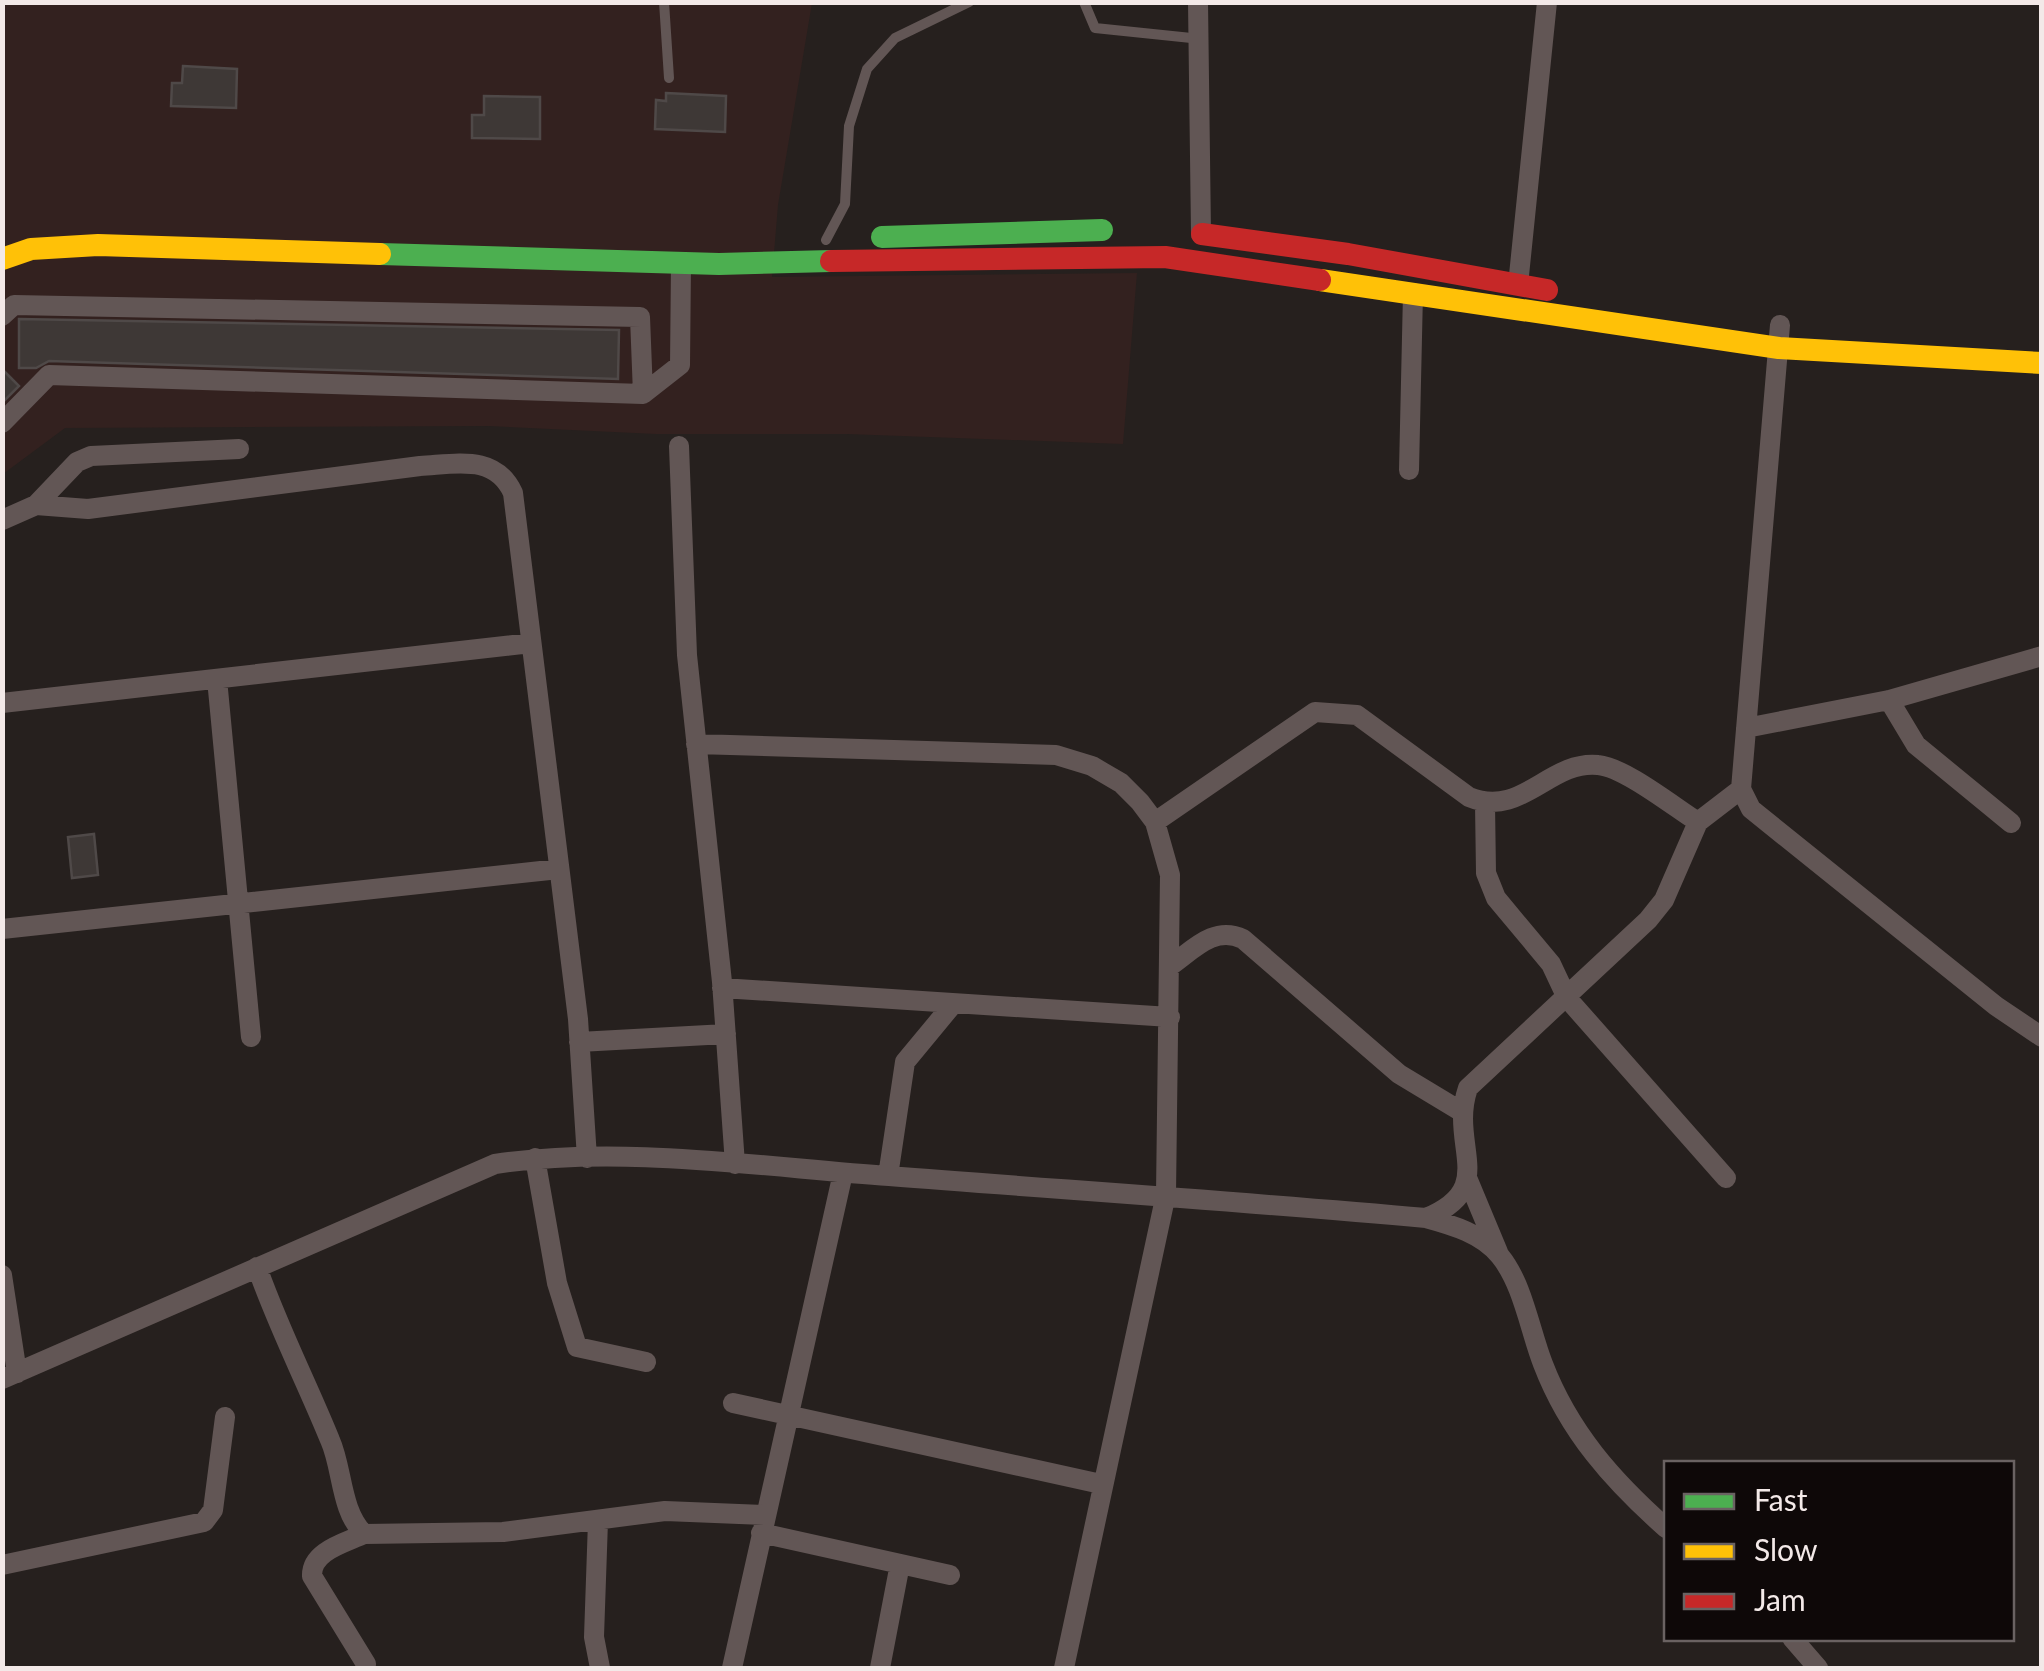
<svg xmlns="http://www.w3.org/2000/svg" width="2044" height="1671" font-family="Lato,sans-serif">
<rect width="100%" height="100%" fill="#26201e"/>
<path fill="#33211f" d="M3,3h809l-34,202 -6,72 365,-4 -14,171 -276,-10h-191l-167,-8 -424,2 -62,46z"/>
<path fill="#3e3836" stroke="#4f4948" stroke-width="2.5" d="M183,66l54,3 -1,39 -65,-2 1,-23h10z
M666,93l60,3 -1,36 -70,-3 1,-29 10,1z
M484,96l56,1v42l-68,-1v-23h12z
M19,319l600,11 -1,49 -569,-18 -13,7h-17z
M2,369l17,17 -17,17z
M94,834l4,41 -26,3 -4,-41z"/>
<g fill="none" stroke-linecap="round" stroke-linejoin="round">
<path stroke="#625655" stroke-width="10" d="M664,2l5,76
M1084,2l11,26 106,11
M826,240l19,-36 4,-78 18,-57 28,-31 74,-36"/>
<path stroke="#625655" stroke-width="20" d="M1198,2l3,232
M1518,285l29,-283
M2,316l12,-11 626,12 3,77 -594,-19 -47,48
M1780,325l-39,464 10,20 245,197 46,31
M643,394l37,-29 1,-102
M679,446l8,209 35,327 13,182
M1409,470l4,-177
M36,505l52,4 332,-43c37,-2 75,-12 93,27l65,526 9,139
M2,520l34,-15 41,-43 14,-6 148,-7
M217,679l34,358
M1889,700l27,45 95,78
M2,703l529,-60
M1746,728l143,-28 153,-44
M696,744l360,11 36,11 29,17 19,19 15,20 15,53 -4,319 -102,474
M1485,804l1,69 10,25 55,66 16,34 159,180
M1155,822l160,-110 42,3 112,82c53,22 80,-37 129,-32 26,2 76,42 100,57
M2,929l557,-60
M1170,966c23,-16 44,-41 73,-27l156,135 63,38
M722,988l448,29
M579,1042l147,-8
M535,1158l22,125 20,64 69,15
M888,1176l17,-114 48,-58
M1468,1180l30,72
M1426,1218c74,-31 22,-72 42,-130l180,-168 16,-20 34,-78 43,-33
M257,1267c21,60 49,114 73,173 13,29 10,70 34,94l139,-2 162,-21 100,4
M2,1275l15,98
M2,1379l493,-215c126,-19 267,3 394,12 179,14 358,26 537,42 26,7 57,16 74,38 23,28 30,75 43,108 26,68 70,117 123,164
M733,1403l368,81
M598,1521l-4,116 6,31
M761,1533l189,42
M364,1534c-19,9 -53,17 -52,42l54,88
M2,1565l202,-43 9,-12 12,-93
M1792,1638l26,30
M732,1668l111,-495
M880,1668l20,-104"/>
<path stroke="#4caf50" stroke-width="22" d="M882,237l220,-7
M380,254l339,10 112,-3"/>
<path stroke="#ffc107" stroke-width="22" d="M2,259l29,-10 67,-4 282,9
M1320,280l459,68 263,15"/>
<path stroke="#c62828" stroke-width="22" d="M1202,234l146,20 199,36
M831,261l334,-4 155,23"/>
</g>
<rect width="2044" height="1671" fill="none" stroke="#f3e9e8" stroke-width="10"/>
<rect x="1664" y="1461" width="350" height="180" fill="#0e0808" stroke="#6a6262" stroke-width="2.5"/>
<rect x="1684" y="1494" width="50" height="15" fill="#4caf50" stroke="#6a6262" stroke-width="2.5"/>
<text x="1754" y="1511" font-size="30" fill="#f3e9e8">Fast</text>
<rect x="1684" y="1544" width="50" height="15" fill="#ffc107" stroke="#6a6262" stroke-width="2.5"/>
<text x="1754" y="1561" font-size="30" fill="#f3e9e8">Slow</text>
<rect x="1684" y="1594" width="50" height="15" fill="#c62828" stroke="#6a6262" stroke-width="2.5"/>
<text x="1754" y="1611" font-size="30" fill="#f3e9e8">Jam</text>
</svg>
